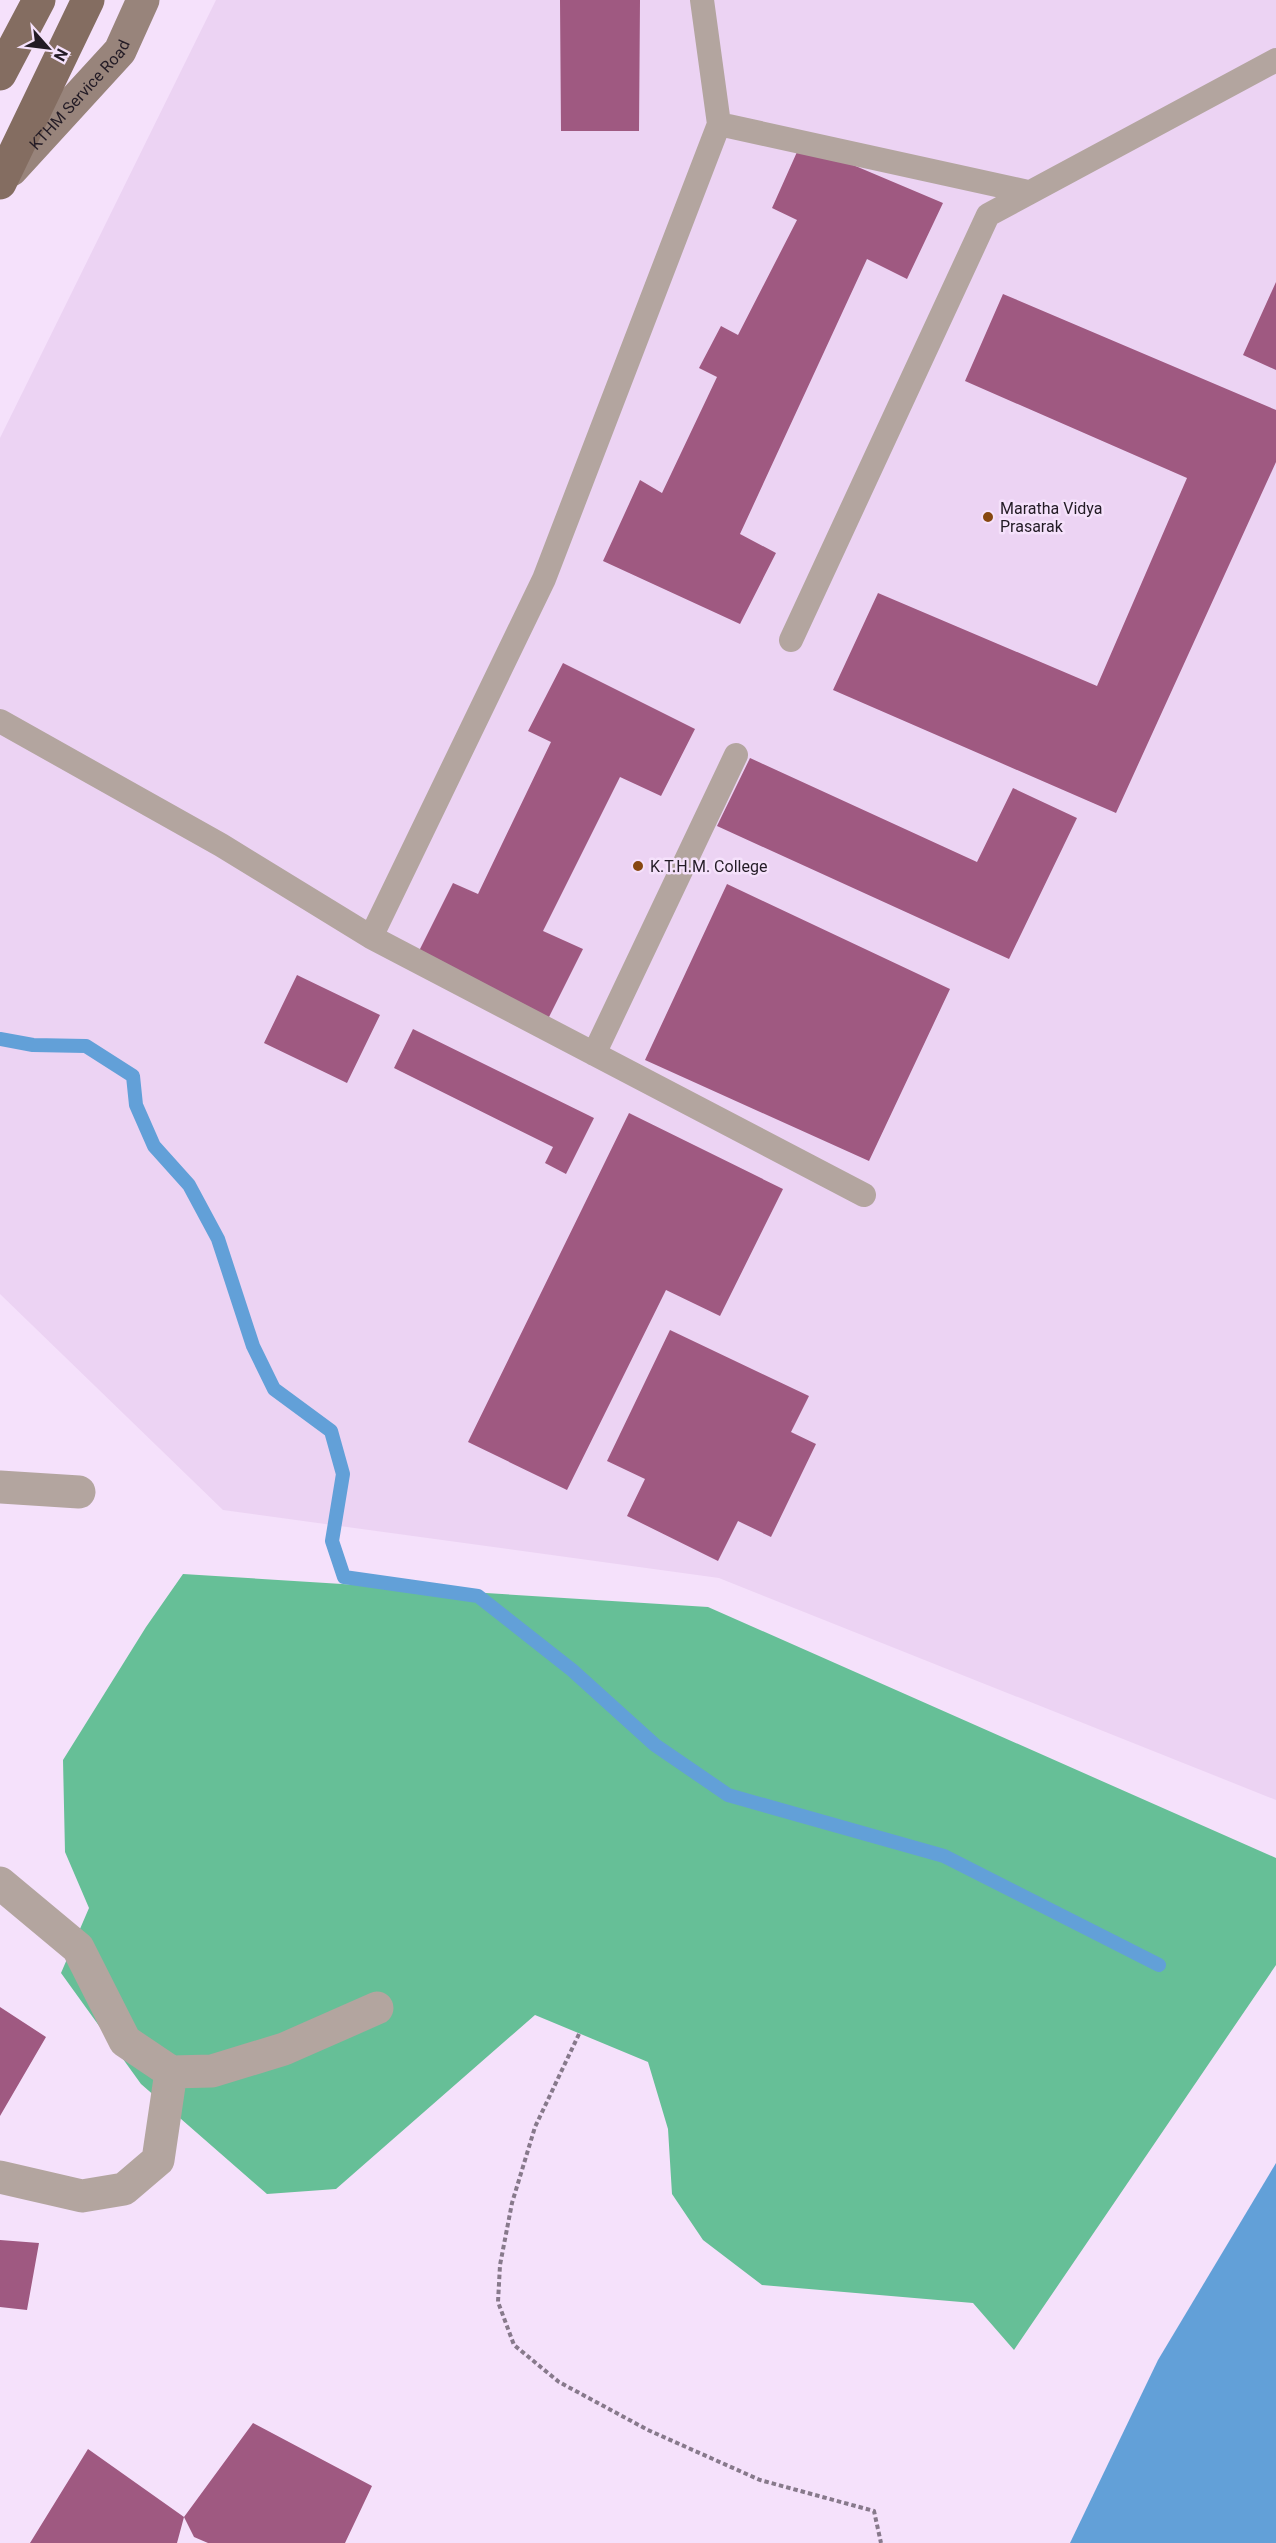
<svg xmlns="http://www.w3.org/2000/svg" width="1276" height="2543" font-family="Roboto,sans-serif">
<rect width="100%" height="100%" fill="#f5e1fb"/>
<path fill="#ecd3f3" d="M216,0h1060v1800l-557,-222 -496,-68 -223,-216v-856z"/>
<path fill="#66bf97" d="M183,1574l525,33 568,251v107l-262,385 -41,-47 -211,-18 -59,-45 -31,-46 -4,-65 -20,-67 -113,-47 -199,174 -69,5 -126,-110 -80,-111 28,-65 -24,-56 -2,-92 83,-133z"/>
<path fill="#62a0d8" d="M1276,2163v380h-206l88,-183z"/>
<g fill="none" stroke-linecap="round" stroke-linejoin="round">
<path stroke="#62a0d8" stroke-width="14" d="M0,1039l33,6 53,1 47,30 3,29 18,41 35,39 29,54 35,107 21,43 57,42 12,43 -11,67 12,36 134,19 94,74 83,75 73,50 216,61 215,109"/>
</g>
<path fill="#9f5981" d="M560,0h80l-1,131h-78z
M801,143l142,60 -36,76 -40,-20 -127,275 36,19 -36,71 -137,-63 37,-81 22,13 55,-116 -18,-9 22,-42 17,9 59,-115 -25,-12z
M1276,282v88l-33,-15z
M1003,294l273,116v52l-160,351 -283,-123 45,-97 219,93 90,-208 -222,-97z
M563,663l132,66 -34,67 -41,-19 -77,154 40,18 -36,72 -132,-62 38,-76 25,11 73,-152 -23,-11z
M750,758l227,104 36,-74 64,30 -68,141 -292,-133z
M727,884l223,105 -81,172 -224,-101z
M297,975l83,40 -33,68 -83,-40z
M413,1029l181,89 -28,56 -21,-11 8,-16 -159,-79z
M629,1113l154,76 -63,127 -54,-26 -99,200 -99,-48z
M670,1330l139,66 -18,36 25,12 -45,93 -33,-16 -20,40 -91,-45 18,-37 -38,-18z
M0,2007l46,30 -46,79z
M0,2240l39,3 -12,67 -27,-3z
M253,2423l119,63 -27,57h-137l-14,-6 -10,-20z
M88,2449l96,68 -7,26h-147z"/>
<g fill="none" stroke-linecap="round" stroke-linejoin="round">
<path stroke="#87798b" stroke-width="4" stroke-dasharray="4.5 3" stroke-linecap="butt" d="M579,2034l-44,93 -23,76 -12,62 -2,37 16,43 45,37 89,48 112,50 114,31 7,32"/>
<path stroke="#b3a59f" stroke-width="24" d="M702,0l17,124
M791,640l197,-425 288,-155
M0,721l221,124 150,92 493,258
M371,937l173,-358 175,-455 309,68
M594,1054l142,-299"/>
<path stroke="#b3a59f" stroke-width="33" d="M0,1487l79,5
M0,1883l78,65 47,93 46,31 41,-1 72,-22 93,-41
M0,2177l82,19 42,-7 34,-29 13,-88"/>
<path stroke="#98847b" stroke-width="33" id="s1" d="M11,170l109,-119 23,-51"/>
<path stroke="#846d61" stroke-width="33" d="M0,74l39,-74
M0,183l88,-183"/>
</g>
<g fill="#874710" stroke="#f5e1fb" stroke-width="2">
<circle cx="988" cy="517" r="6"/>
<circle cx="638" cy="866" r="6"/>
</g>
<g text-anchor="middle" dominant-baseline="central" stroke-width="5" stroke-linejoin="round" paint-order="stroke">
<g font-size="16" fill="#231b25" stroke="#f5e1fb">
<text stroke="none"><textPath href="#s1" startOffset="102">KTHM Service Road</textPath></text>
</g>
<g font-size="16" fill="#231b25" stroke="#f5e1fb" text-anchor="start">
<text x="1000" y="508">Maratha Vidya<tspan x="1000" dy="18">Prasarak</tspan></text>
<text x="650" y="866">K.T.H.M. College</text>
</g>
</g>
<g transform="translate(48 48) rotate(118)" stroke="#f5e1fb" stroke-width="4.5" paint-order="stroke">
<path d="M0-4.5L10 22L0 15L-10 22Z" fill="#231b25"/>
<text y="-9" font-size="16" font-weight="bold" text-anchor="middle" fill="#231b25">N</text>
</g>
</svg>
